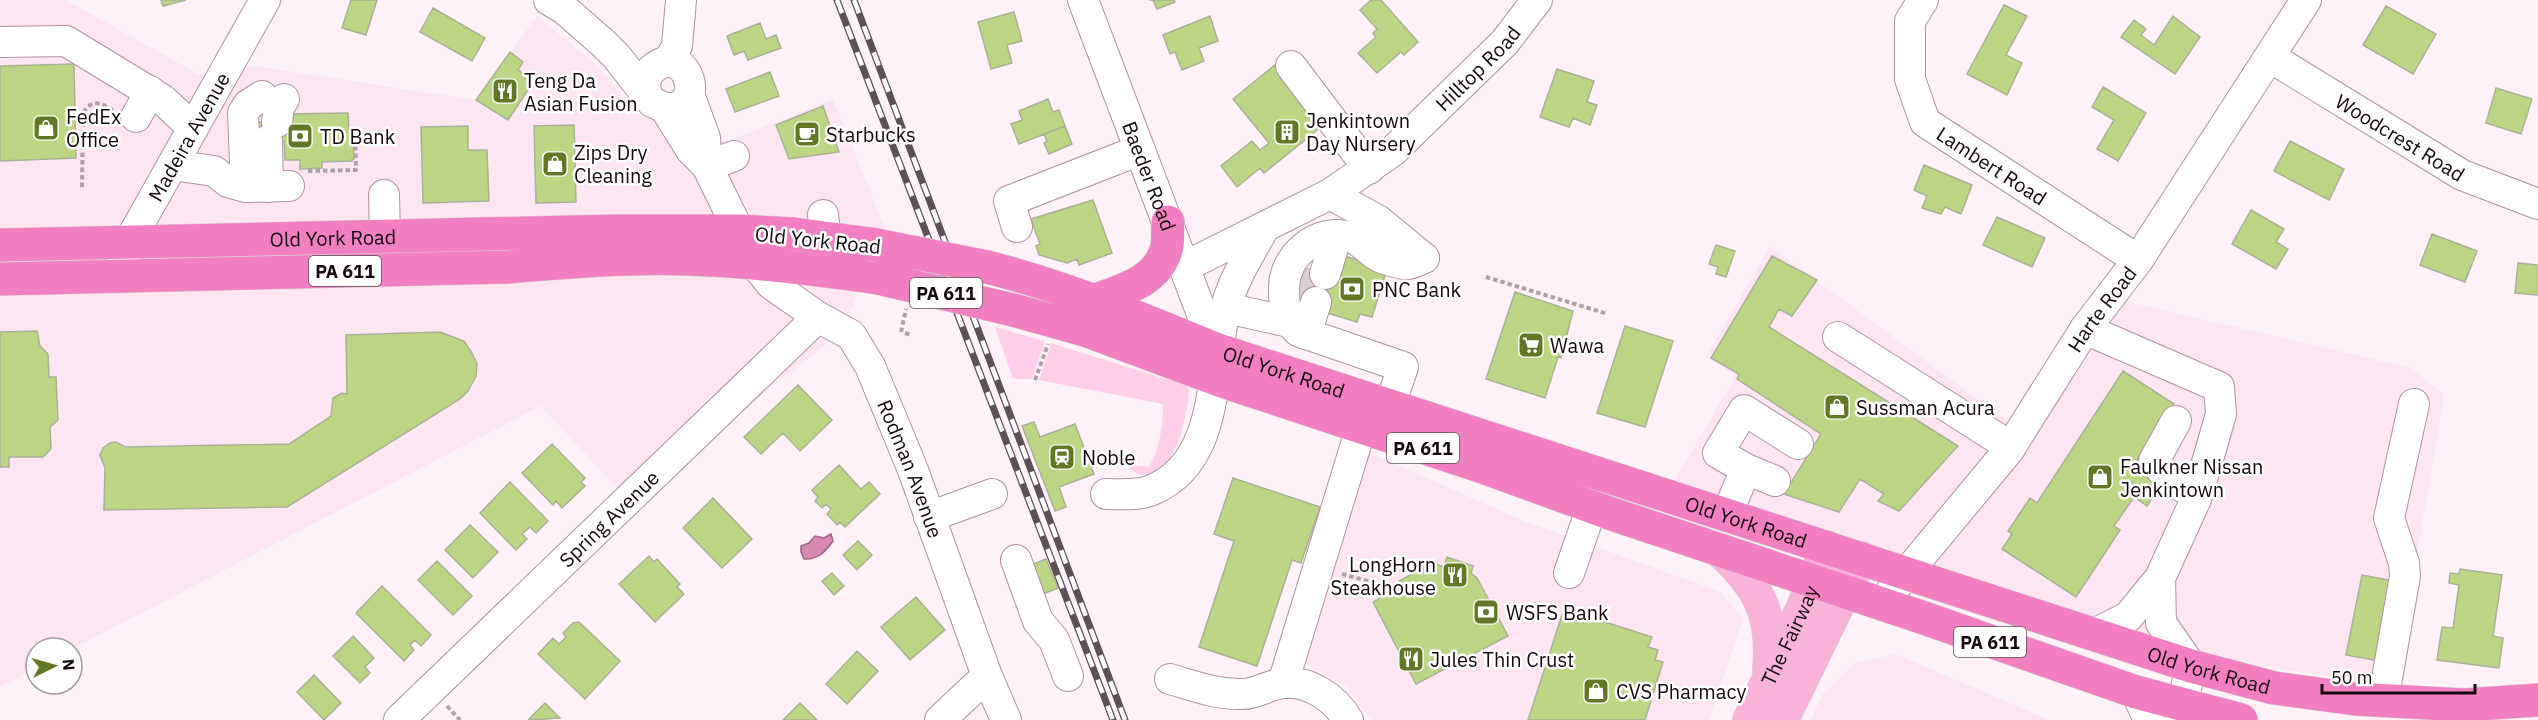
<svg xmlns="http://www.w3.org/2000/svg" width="2538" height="720" font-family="'IBM Plex Sans',sans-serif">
<rect width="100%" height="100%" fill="#fef2f8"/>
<path fill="#fde6f2" d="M0,0h66l132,74 58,-8 219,34 62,-84 60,49 41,50 89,27 106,-43 51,127 -41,105 -215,169 -87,-94 -469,243 -36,-1v20l-36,19z
M1770,246l263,194 91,-139 287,67 33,27 -49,289 -39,-3 -122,-20 -209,-64 -351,-115 60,-103 -1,-5 -27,-17z
M1370,453l154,68 197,71 22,27 -34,101h-338l-24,-33 -42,-24z
M1896,654l153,66h-238l11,-25 33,-32z"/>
<path fill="#fecfe7" d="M995,327l50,14 -13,38h-19z
M1051,343l134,42 4,5c-1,23 -15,93 -49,84 -6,-1 -11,-7 -16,-10l25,3c11,-18 14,-43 14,-63l-124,-24z"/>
<path fill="#d689b3" stroke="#9c6382" stroke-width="1.5" d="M831,534l2,7c-8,11 -15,19 -29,18l-3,-7v-6l8,-3 6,-7 9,2z"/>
<path fill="#bed586" stroke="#a9b297" stroke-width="1.5" d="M161,0h25l-23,6z
M351,0h26l-11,35 -24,-7z
M1149,0h25l1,2 -18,7 -4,-9z
M1371,0h10l37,42 -14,13 -3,-3 -24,21 -19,-20 18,-16 -3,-4 4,-4 -17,-19z
M2004,5l23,11 -21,39 16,8 -15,32 -40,-21z
M2386,6l50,28 -23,40 -50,-29z
M433,8l52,30 -13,23 -52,-29z
M1014,12l8,29 -15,4 5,18 -21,6 -13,-47z
M1210,16l8,25 -19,7 5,13 -22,9 -7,-18 -5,2 -7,-19z
M2173,16l27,21 -25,37 -54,-37 13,-17 12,9 -5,6 13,10z
M760,23l6,16 10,-4 5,13 -33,12 -4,-9 -10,4 -7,-19z
M510,52l13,10 -5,8 16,11 -26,39 -32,-20z
M74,64l2,94 -76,3v-95z
M1276,64l49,60 -61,49 -4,-5 -23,19 -16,-21 31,-25 8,9 9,-7 -36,-44z
M1557,69l37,12 -7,21 10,3 -7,20 -17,-7 -4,9 -29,-10z
M770,72l9,24 -44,16 -9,-23z
M2103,87l43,26 -28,48 -21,-12 17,-29 -22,-13z
M2496,88l36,11 -11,35 -35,-11z
M1048,99l5,13 6,-2 6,16 -46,18 -8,-20 11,-4 -3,-9z
M823,106l16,46 -50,7 -13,-34z
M348,113l1,19h4l1,27h-2v2l-30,1v6l-22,1v-9h-15l-1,-19h-38v-19h38v-8z
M574,125l2,77 -40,1 -2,-77z
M468,126v24h19l2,51 -66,2 -2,-76z
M1065,126l7,18 -23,10 -5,-11 3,-2 -3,-7z
M2290,141l54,28 -15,31 -55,-29z
M1924,165l48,20 -11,29 -16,-7 -4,7 -19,-6 5,-12 -13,-6z
M1093,200l19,53 -33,12 -2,-6 -10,4 -28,-8 -3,-9 4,-2 -9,-25z
M2251,210l33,19 -8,13 12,7 -12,20 -44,-25z
M1997,217l48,21 -13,29 -49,-22z
M2432,234l45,17 -12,31 -45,-17z
M1716,245l19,6 -9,26 -10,-3 2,-7 -9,-3z
M1335,253l52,16 -15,48 -12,-3 -3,8 -40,-12z
M1772,256l45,24 -25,36 -13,-7 -10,18 189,119 -59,65 -21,-10 6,-7 -24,-15 -21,33 -55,-18 37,-60 -84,-55 2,-5 -28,-16z
M2518,263l20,2v30l-23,-2z
M1298,266l30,9 -8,28 -30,-9z
M1515,292l58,19 -12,47 -3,-1 -13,41 -59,-19z
M1625,326l48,15 -28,86 -48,-14z
M37,331l3,15 8,8 1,23h7l2,43 -8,7 1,22 -8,8h-34v10h-9v-135z
M440,332l24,9 8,12 5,11 -1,12 -8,15 -8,8 -173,108 -183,3 1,-42 -5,-13 3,-7 7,-5 6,-1 9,5 164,-3 42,-28 2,-18 9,-5 5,1 -1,-59z
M2123,371l51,33 -42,64 28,18 -13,20 -13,-9 -20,29 6,4 -44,67 -74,-48 10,-15 -4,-3 22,-33 7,5z
M798,385l34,35 -32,31 -17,-18 -22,21 -17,-17z
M1034,422l6,15 35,-13 19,50 -35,13 7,20 -11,4 -33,-85z
M552,444l33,34 -4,4 4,4 -23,22 -6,-7 -3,4 -31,-32z
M839,465l22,24 8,-7 11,12 -35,33 -5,-5 -3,3 -10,-11 4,-5 -5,-5 -4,4 -7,-7 3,-4 -6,-7z
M1233,478l87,29 -19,56 -9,-3 -35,106 -58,-19 35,-106 -20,-7z
M510,482l38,39 -12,12 -6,-6 -8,7 5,5 -11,11 -36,-37z
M713,498l39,41 -30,29 -39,-40z
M470,525l28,27 -25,26 -28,-28z
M858,541l14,14 -15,15 -14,-15z
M649,556l5,6 3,-3 23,25 -3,3 7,7 -29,28 -36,-38z
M1447,557l26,9 -2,7 6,5 31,58 -92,48 -43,-82 29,-16 -3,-5 34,-18 11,4z
M1046,559l12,29 -20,8 -12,-29z
M437,561l35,35 -19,19 -35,-35z
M2460,569l42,6 -9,61 10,2 -4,30 -62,-8 5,-33 11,1 6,-43 -10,-2 1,-10 9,1z
M832,573l12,13 -10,9 -12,-14z
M2362,575l37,7 -15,80 -38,-7z
M382,586l49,49 -10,11 -6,-6 -5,5 4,5 -10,11 -48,-48z
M916,597l29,33 -35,30 -29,-33z
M1564,609l88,28 -4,10 10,3 -3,10 8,2 -18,58h-117z
M579,622l41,39 -35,38 -47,-45 15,-16 6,6 7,-7 -3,-4 10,-10z
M353,636l21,22 -9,9 5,6 -10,10 -27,-27z
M857,651l21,20 -31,33 -21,-20z
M314,675l27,28 -17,17 -27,-28z
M545,703l15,15 -29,2 -2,-1z
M800,703l17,17h-34z"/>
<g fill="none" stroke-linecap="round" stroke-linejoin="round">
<path stroke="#dbcfd5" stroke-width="30" stroke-dasharray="30 15" stroke-linecap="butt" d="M1305,299l9,-28"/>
<g stroke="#ae92a0" stroke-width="32">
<g id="minor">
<path id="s1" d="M549,0l15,9 39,34 14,14 35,45 13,6 26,42 16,16 48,98 16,20 47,33 33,18 19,31 43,104 74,206 19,44"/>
<path id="s2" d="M1083,0l119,314 16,36"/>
<path id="s3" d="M1923,0l-13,21v58l15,43 213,138"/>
<path d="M0,42l66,-1 97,59 30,28"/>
<path id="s4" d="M2270,57l192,118 76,29"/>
<path d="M668,62l9,-16 4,-46"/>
<path d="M1291,66l78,103"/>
<path d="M646,91c-2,-9 1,-19 9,-24 33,-24 54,44 10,41"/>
<path d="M689,94l16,44 2,28"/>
<path d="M136,117l14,-26"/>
<path d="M277,122l2,-15 5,-8"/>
<path d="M267,141l1,46"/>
<path d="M172,165l42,6 14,11 18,5 43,-1"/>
<path d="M707,166l27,-10"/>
<path d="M246,187l-3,-74 5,-8 14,-9"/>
<path d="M1330,194l49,27 45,37"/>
<path d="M384,195l1,41"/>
<path d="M823,215l3,23"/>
<path d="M1017,227l-8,-26 131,-51"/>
<path id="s5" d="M123,261l6,-19 136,-242"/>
<path id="s6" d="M1184,267l146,-73 63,-43 112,-109 32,-42"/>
<path d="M1325,274l12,-39"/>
<path d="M1226,308l63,14"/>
<path d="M2085,329l134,58 2,27 -10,35 -15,50 -36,79 -32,39 -34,17"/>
<path d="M1306,334l10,-32"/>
<path d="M1838,337l173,110"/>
<path d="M1390,405l13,-38 -105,-36c-13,-13 -14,-25 -14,-42 -1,-32 33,-62 66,-52 10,3 17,12 26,18 6,4 23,9 31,9 5,0 12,-4 17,-6"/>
<path d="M2176,421l-22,40 17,20 26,13"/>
<path d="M1746,469l-28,-16 26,-43 54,34"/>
<path d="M1106,494c15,0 32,2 46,-4 69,-29 58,-119 73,-179 7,-30 24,-56 39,-83"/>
<path d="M1727,514l19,-45 29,12"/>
<path d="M929,517l63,-23"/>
<path d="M1016,560l22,61 16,19 14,36"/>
<path d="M1569,573l23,-66"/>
<path d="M2160,578l1,45 30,43 -12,54"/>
<path id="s7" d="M1881,604l127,-153 77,-122 53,-69 168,-260"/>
<path d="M1170,679c24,7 47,16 73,15 13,0 26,-9 40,-11 26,-3 52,15 65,37"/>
<path d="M1283,683l78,-255"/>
<path d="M2136,692l13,28"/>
<path d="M2383,701l22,-125 -1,-13 -15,-45 25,-114"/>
<path id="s8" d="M399,720l419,-403"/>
<path d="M940,720l47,-44"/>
</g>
</g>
<g stroke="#d5d3d4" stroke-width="34">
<g id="major">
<path d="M1719,550c40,36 55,65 50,119"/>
<path id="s9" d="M1749,720l53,-111 25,-62"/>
<path d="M1782,720l79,-162"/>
</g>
</g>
<g stroke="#d5d3d4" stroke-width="34">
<g id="highway">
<path id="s10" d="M0,245l614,-14h125l55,3 77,10"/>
<path id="s11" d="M987,267c79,20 155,52 231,83l973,316 83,22 81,11 109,6 74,-5"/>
<path d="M0,279l508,-12c60,-5 119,-10 179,-8 64,2 128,10 191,19"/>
<path d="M1093,301c27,-10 64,-19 73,-51 3,-8 1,-20 2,-28"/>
<path d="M1013,310l72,20 137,51 255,84 135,49 312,104 212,74 105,28"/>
</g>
</g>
<path stroke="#ada1a7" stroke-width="4" stroke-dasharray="4.5 3" stroke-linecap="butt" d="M308,171l48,-1 -1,-42
M82,187l1,-74c9,-15 19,-10 31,-2
M1486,277l122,37
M901,332l5,-23
M905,333l7,2
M1035,380l13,-36
M1342,574l26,7
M447,706l13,14"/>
<use href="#minor" stroke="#fff" stroke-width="30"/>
<use href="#major" stroke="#f7b3da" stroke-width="33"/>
<use href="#highway" stroke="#f280c1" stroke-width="33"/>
<g stroke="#5c5157" stroke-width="7">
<path id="rail" d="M837,0l276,720
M854,0l271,720"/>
</g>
<use href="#rail" stroke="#fff" stroke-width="4.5" stroke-dasharray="14" stroke-linecap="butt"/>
<g stroke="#d5d3d4" stroke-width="34" stroke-linecap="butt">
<path id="highway-bridge" d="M871,244l116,23
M878,278l135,32"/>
</g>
<use href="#highway-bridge" stroke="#f280c1" stroke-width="33"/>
</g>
<defs>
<g id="restaurant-square" transform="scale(1.35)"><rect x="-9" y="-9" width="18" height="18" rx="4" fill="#637727" stroke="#fff"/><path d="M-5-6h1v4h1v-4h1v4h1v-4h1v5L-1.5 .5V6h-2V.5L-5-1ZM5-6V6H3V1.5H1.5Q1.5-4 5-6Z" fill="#fff"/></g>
<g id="shop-square" transform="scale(1.35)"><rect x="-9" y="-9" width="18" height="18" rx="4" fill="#637727" stroke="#fff"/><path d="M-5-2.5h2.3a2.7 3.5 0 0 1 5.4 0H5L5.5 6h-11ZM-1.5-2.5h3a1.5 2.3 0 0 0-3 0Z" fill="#fff"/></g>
<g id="building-square" transform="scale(1.35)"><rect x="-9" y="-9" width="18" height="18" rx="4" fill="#637727" stroke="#fff"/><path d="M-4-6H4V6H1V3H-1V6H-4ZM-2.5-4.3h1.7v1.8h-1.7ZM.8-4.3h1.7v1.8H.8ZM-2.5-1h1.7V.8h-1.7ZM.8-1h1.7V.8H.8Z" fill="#fff"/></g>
<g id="cafe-square" transform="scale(1.35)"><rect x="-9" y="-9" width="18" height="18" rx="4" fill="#637727" stroke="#fff"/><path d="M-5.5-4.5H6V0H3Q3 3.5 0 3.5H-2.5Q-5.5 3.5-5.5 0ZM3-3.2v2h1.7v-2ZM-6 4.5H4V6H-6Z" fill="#fff"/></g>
<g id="bank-square" transform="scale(1.35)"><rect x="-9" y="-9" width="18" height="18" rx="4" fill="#637727" stroke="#fff"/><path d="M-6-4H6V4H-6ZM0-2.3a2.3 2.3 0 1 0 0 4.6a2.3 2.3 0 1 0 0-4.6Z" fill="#fff"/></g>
<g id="supermarket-square" transform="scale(1.35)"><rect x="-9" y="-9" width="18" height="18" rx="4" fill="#637727" stroke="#fff"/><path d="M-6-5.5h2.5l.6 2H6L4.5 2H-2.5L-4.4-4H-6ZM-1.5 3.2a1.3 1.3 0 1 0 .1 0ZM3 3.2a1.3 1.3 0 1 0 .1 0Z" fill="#fff"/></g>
<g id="station-square" transform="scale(1.35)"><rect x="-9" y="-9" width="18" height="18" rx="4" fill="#637727" stroke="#fff"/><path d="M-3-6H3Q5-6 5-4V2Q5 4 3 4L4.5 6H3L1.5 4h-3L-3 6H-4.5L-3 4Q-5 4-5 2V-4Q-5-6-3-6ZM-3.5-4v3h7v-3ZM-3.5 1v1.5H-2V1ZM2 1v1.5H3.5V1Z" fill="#fff"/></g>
</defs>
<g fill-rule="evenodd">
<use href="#restaurant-square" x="505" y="91"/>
<use href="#shop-square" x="46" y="128"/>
<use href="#building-square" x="1287" y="132"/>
<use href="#cafe-square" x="807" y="134"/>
<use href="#bank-square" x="300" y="136"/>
<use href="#shop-square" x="555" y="164"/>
<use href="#bank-square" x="1352" y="289"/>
<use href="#supermarket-square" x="1531" y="345"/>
<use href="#shop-square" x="1837" y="407"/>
<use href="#station-square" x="1062" y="457"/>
<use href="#shop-square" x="2100" y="477"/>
<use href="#restaurant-square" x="1455" y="575"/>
<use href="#bank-square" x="1486" y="612"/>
<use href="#restaurant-square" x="1411" y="659"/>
<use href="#shop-square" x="1596" y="691"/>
</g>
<g text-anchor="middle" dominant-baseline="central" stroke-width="5" stroke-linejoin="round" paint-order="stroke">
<g fill="#fff" stroke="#5a5356" stroke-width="1.5">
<rect x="309" y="256" width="72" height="30" rx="4.5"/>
<rect x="910" y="278" width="72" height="30" rx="4.5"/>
<rect x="1387" y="433" width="72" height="30" rx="4.5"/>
<rect x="1954" y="627" width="72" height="30" rx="4.5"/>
</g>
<g font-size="18" font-weight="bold" fill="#13090e">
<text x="345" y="271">PA 611</text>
<text x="946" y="293">PA 611</text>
<text x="1423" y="448">PA 611</text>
<text x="1990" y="642">PA 611</text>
</g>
<g font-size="20" fill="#13090e" stroke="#fff">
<text stroke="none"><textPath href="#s6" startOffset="358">Hilltop Road</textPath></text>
<text stroke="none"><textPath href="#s5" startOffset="141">Madeira Avenue</textPath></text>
<text stroke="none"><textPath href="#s4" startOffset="153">Woodcrest Road</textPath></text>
<text stroke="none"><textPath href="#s3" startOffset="208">Lambert Road</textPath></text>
<text stroke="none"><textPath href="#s2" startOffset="188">Baeder Road</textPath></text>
<text stroke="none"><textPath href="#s10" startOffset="333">Old York Road</textPath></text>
<text transform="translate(818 240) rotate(6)">Old York Road</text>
<text stroke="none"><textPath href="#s7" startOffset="369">Harte Road</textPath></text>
<text stroke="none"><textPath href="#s11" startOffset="315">Old York Road</textPath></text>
<text stroke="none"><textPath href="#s1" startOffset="609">Rodman Avenue</textPath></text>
<text stroke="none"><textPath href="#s8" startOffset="291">Spring Avenue</textPath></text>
<text stroke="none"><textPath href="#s11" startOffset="801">Old York Road</textPath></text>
<text stroke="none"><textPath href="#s9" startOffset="94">The Fairway</textPath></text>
<text stroke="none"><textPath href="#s11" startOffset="1287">Old York Road</textPath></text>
</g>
<g font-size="20" fill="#13090e" stroke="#fff" text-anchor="start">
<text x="524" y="80">Teng Da<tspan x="524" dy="23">Asian Fusion</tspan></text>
<text x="66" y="116">FedEx<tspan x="66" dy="23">Office</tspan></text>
<text x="1306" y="120">Jenkintown<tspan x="1306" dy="23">Day Nursery</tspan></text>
<text x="826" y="134">Starbucks</text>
<text x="320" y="136">TD Bank</text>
<text x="574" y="152">Zips Dry<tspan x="574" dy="23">Cleaning</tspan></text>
<text x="1372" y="289">PNC Bank</text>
<text x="1550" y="345">Wawa</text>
<text x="1856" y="407">Sussman Acura</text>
<text x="1082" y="457">Noble</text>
<text x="2120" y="466">Faulkner Nissan<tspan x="2120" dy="23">Jenkintown</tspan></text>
<text x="1436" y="564" text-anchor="end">LongHorn<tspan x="1436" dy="23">Steakhouse</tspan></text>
<text x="1506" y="612">WSFS Bank</text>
<text x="1430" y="659">Jules Thin Crust</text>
<text x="1616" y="691">CVS Pharmacy</text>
</g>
</g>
<g transform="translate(54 666) rotate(85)"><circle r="28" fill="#ffffff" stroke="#a19d9f" stroke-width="1.5"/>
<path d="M0-4.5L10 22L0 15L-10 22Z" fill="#637727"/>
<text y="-9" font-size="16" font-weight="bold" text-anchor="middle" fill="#13090e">N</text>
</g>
<path d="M2322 684v9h153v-9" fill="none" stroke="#13090e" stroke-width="3"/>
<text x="2331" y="684" font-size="18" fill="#13090e" stroke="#ffffff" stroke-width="4.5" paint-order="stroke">50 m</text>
</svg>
